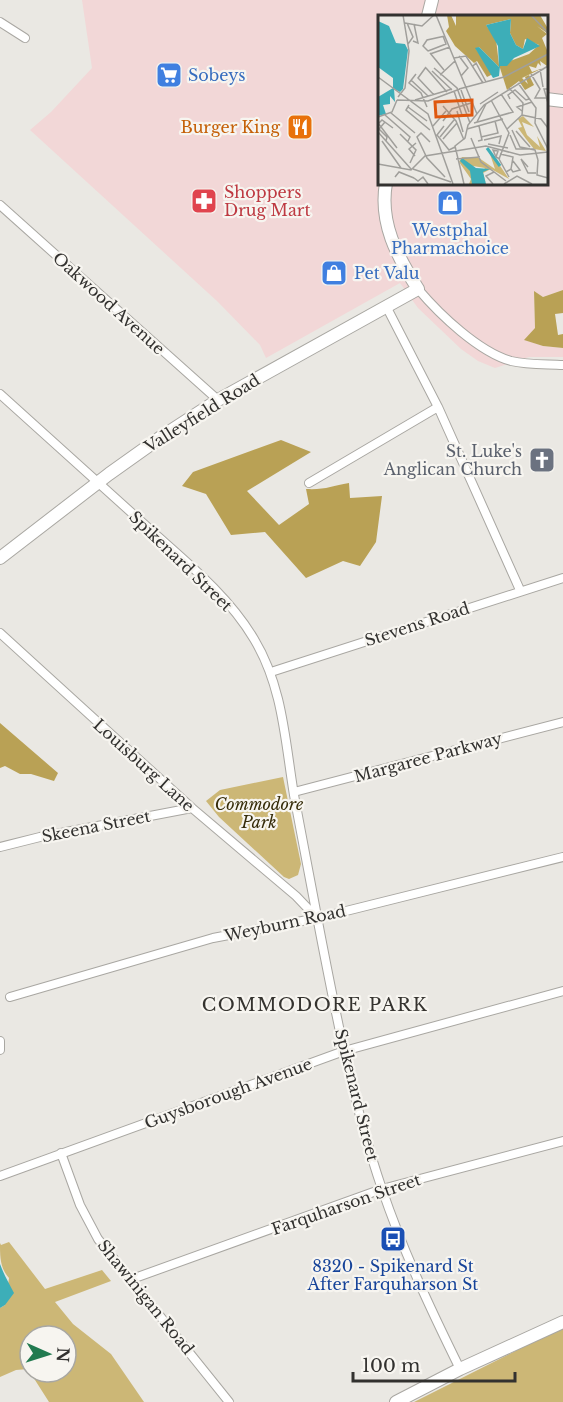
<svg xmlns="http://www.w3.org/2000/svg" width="563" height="1402" font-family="'Libre Baskerville',serif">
<rect width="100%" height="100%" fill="#eae8e3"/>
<path fill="#f2d7d7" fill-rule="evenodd" d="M82,0h481v290l-20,7 -9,-5 1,36 -10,12 18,6 20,2v9h-34l-34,11 -17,-7 -17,-12 -43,-41 -18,-25 -134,75 -6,-13 -42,-43 -188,-172 21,-18 41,-44zM380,16h166v167h-166z"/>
<path fill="#ccb776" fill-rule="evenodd" d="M283,777l18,87 -3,11 -9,4 -5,-2 -65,-60 -13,-16 14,-11z
M9,1242l36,47 57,-19 9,11 -56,21 18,22 38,30 33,48h-95l-21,-33 -12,1 -16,7v-69l5,-3 4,-27c-9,-10 -9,-21 -9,-35l1,2zM30,1336h36v36h-36z
M563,1327v75h-149z"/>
<path fill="#b9a155" d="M563,290v23l-8,1 3,21 5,-1v14l-20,-2 -19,-6 11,-12 -1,-37 9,6z
M281,440l30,12 -64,39 32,34 30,-21 -3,-15c19,1 26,-3 43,-6l1,15 32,-2 -6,46 -16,24 -17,-5 -37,17 -41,-46 -34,3 -25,-41 -24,-8 11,-14z
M0,723l58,50 -4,8 -23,-7h-11l-15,-8 -5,2z"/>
<path fill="#3daeb8" d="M0,1264c4,11 9,19 14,29l-9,12 -5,3z"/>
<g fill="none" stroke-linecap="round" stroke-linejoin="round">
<g stroke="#a9a7a2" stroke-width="10">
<path id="street" d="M0,22l25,16
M0,205l218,195
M418,289c22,26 61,63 93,72 17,4 35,3 52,4
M386,306l52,101 82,183
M0,394c52,47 103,93 154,139 36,32 75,64 100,106 29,48 31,102 40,156 8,44 17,88 25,132 17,88 34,177 63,262 21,62 49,121 78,180
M309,483l129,-76
M0,633l192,175 104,88 21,22
M271,672l292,-94
M294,792l269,-70
M0,847l40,-10 152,-29
M10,997l203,-59 105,-20 245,-61
M0,1041v9
M61,1153l19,52 18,34 131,163
M0,1176l344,-125 219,-60
M132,1279l250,-90 181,-48"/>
</g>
<g stroke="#a9a7a2" stroke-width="14">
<path id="secondary" d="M428,16l4,-16
M546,99l17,2
M0,558l109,-84 52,-37 57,-37 200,-111c-21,-33 -39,-66 -32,-106
M396,1402l64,-33 103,-47"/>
</g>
<use href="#street" stroke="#fff" stroke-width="8"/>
<use href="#secondary" stroke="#fff" stroke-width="12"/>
</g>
<defs>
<g id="supermarket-square" transform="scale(1.35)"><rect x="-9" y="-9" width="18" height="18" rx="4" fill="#3f7fe0" stroke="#f7f5f0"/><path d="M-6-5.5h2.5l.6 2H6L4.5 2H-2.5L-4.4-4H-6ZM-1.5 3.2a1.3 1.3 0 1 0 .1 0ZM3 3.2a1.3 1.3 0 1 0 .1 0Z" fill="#fff"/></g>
<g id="restaurant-square" transform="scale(1.35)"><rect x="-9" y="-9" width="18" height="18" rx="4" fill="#e8710a" stroke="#f7f5f0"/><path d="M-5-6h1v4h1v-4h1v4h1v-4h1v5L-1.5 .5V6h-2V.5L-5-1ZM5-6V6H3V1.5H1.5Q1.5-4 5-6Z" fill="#fff"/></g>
<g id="pharmacy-square" transform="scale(1.35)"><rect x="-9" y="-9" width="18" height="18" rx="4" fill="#e0444e" stroke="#f7f5f0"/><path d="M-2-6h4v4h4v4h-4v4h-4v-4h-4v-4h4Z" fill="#fff"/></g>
<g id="shop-square" transform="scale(1.35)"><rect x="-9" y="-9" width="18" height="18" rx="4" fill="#3f7fe0" stroke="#f7f5f0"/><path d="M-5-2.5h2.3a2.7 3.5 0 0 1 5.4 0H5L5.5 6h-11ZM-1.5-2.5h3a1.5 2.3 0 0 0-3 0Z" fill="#fff"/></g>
<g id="church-square" transform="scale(1.35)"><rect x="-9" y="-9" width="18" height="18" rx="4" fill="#6b7280" stroke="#f7f5f0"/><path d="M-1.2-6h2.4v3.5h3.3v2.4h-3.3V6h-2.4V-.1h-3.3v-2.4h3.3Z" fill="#fff"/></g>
<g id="bus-square" transform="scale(1.35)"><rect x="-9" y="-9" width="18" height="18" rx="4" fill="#1a4fb4" stroke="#f7f5f0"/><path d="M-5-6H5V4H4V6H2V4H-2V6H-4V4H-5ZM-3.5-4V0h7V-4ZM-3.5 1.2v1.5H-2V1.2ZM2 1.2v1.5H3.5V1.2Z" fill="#fff"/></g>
</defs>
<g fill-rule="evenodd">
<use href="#supermarket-square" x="169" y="75"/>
<use href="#restaurant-square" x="300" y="127"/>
<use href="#pharmacy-square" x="204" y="201"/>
<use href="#shop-square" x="450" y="203"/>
<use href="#shop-square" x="334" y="273"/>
<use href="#church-square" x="542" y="460"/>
<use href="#bus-square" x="393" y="1239"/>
</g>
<g text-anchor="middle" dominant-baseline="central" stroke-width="4.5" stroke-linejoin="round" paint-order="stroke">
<g font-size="16" fill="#366cbe" stroke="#f7f5f0" text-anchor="start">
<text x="188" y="75">Sobeys</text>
<text x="450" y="230" text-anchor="middle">Westphal<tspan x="450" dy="18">Pharmachoice</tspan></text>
<text x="354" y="273">Pet Valu</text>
</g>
<g font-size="16" fill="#c56008" stroke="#f7f5f0" text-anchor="end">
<text x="280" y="127">Burger King</text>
</g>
<g font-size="16" fill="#be3a42" stroke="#f7f5f0" text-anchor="start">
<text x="224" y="192">Shoppers<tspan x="224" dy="18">Drug Mart</tspan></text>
</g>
<g font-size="16" fill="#32312f" stroke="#f7f5f0">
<text transform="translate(109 303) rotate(42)">Oakwood Avenue</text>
<text transform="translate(202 413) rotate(-32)">Valleyfield Road</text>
<text transform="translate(181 561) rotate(44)">Spikenard Street</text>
<text transform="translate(417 624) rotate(-18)">Stevens Road</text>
<text transform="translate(428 757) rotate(-15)">Margaree Parkway</text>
<text transform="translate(144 765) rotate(42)">Louisburg Lane</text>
<text transform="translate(96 826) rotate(-11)">Skeena Street</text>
<text transform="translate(285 923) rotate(-12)">Weyburn Road</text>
<text transform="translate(228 1093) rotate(-20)">Guysborough Avenue</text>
<text transform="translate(357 1095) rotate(76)">Spikenard Street</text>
<text transform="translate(346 1204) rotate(-19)">Farquharson Street</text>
<text transform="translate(146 1297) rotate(51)">Shawinigan Road</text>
</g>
<g font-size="16" fill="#5b616d" stroke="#f7f5f0" text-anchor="end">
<text x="522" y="451">St. Luke's<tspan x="522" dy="18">Anglican Church</tspan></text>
</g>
<g font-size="16" font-style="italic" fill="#362c09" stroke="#f7f5f0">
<text x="259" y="804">Commodore<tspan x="259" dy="18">Park</tspan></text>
</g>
<g font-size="16" fill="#164399" stroke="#f7f5f0">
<text x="393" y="1266">8320 - Spikenard St<tspan x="393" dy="18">After Farquharson St</tspan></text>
</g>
<g font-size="18" letter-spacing="1.5" fill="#35332f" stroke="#f7f5f0">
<text x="315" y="1005">COMMODORE PARK</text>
</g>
</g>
<g transform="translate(378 15)">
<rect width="170" height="170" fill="#eae8e3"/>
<path d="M145,101l11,11 -12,-5 5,13 13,12 -3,-11 9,15 -12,-2 -8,-10 -8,4 8,-4 -8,-11 4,-1 -4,-8zM110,133l21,31 -18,-10 -8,4 3,11 -4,-12 3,-4 -12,-2v18h-4l2,-5 -12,-17 3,-5 17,1 16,11z" fill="#ccb776"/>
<path d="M69,0h4l5,11v-11h84l7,12v6l-10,-7 10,8 -5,4 5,12v16l-7,-5 1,5 -3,-3 -2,5 -7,-2 3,6 11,-4 -21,10 6,6 -3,-7 4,-2 5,10 -9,5 -6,-9 -12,9 -7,-22 -21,-21 -3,2 17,25 -6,3 -10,-16 -3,2 -19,-17 -9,-15 3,-4zM133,4l-1,14 6,12 7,4 2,-10 14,6 -10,9 -30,11 -3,-26 -10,-14z" fill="#b9a155" fill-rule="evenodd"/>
<path d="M133,4l-1,14 6,12 7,4 4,-11 13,8 -26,12 -7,8h-7l-1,10 -6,2 -18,-30 4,-1 20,20 -1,-21 -12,-21zM0,6l11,5 7,17 9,1 3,6 -5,39 -3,3 -6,-3 1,13 -5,-6v8l-7,1 3,9 -8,2v-19l15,-9v-10l-15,-11zM84,143l14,10 14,1 -7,3 3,12h-14l-2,-13 -10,-10z" fill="#3daeb8"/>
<path fill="none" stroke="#3daeb8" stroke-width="3" d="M109,133l13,18"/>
<path fill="none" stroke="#a09f9b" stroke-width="1.5" d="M58,0l41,99M153,0l17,18M27,8l17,3 12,-11M29,8l6,14 -5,7M35,26l5,2 -4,-19M50,36l-5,-5 4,-6 18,-4M50,36l18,-7 -3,-8M52,38l14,17M52,39l20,-7M81,41l9,12 -7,8M76,43l12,-2 17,27M95,51l3,-3 10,19M48,52l-8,11 16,17M48,53l21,24M56,53l23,20 13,35M162,54l3,18M54,56l20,19M38,59l-7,9 12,10 6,14M153,59l9,15 -5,9h11M62,60l15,-14M0,62l50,37 25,70M33,65l17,16M140,68l18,25 -1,15 13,26M131,73l14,15 -1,12M81,74l45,-12 44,-23M170,74h-4l4,14M83,75l8,22M76,76l8,24M20,82l7,-9 4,-37 -6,-36M132,84l-2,-4 7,-5 11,10 3,-1M19,85l31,1 32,-12M37,85l37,-11M113,85l18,33 -10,26 10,18M102,89l18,-12M31,90l-3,5 24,20M65,91l13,15 8,19M30,92l19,14M79,96l6,21M144,96l-5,-4 15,-5M13,98l24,20M7,100l25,22 -2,4M144,100l19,4 7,9M0,102l14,-5 5,-12M65,106l9,-12 19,-6M7,107l-6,7 8,8 -1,4M99,107l9,-18M0,108l19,25M96,108l39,-11 -12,-18M0,109l4,-4 11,8M55,111l13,-15M66,111l-7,9 12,15 6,-3M89,114l36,-10M129,114l15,-14M134,115l8,17 15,3 3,10M138,116l14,16M0,117l33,37M22,119l16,16 -6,13M132,120l6,14h18M62,122l14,-17M103,122l17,-4 -3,-12M93,123l10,24 25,19M65,124l14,-16M106,125l17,-4 -2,8M4,126l19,27M100,126l4,-1 -3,-14M52,127l-9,-9 -4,4 10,21 18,19M110,129l20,4M122,139l13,3 -2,12 -5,3M37,141l-6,-7 7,-6M118,142l-3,-7 5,1 -2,6 4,2M78,144l24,-2M160,145l-1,15 11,3M0,149l33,6 14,-14 61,-10 34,9 28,-3M150,152l-7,-8 7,14h8M35,154l38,13M133,154l2,3 7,-2 -7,-9M17,162l4,-5 15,6M36,163l4,3 5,-4 5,7M86,169l-9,-38 10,-8 3,-13 16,-20 64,-39M115,169l-7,-8 8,-4M126,169l13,-8 15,8"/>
<path fill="#df570e" fill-opacity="0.15" stroke="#df570e" stroke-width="3" d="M94,85v15l-36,2 -1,-15z"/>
<rect width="170" height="170" fill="none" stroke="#32312f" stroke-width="3"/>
</g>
<g transform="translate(48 1354) rotate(93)"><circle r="28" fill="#f7f5f0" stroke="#a8a7a3" stroke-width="1.5"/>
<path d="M0-4.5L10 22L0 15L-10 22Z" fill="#217a4f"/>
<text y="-9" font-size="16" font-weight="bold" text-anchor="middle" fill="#32312f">N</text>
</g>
<path d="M353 1372v9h162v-9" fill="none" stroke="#32312f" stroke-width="3"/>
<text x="362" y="1372" font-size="18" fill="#32312f" stroke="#f7f5f0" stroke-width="4.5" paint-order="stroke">100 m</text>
</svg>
